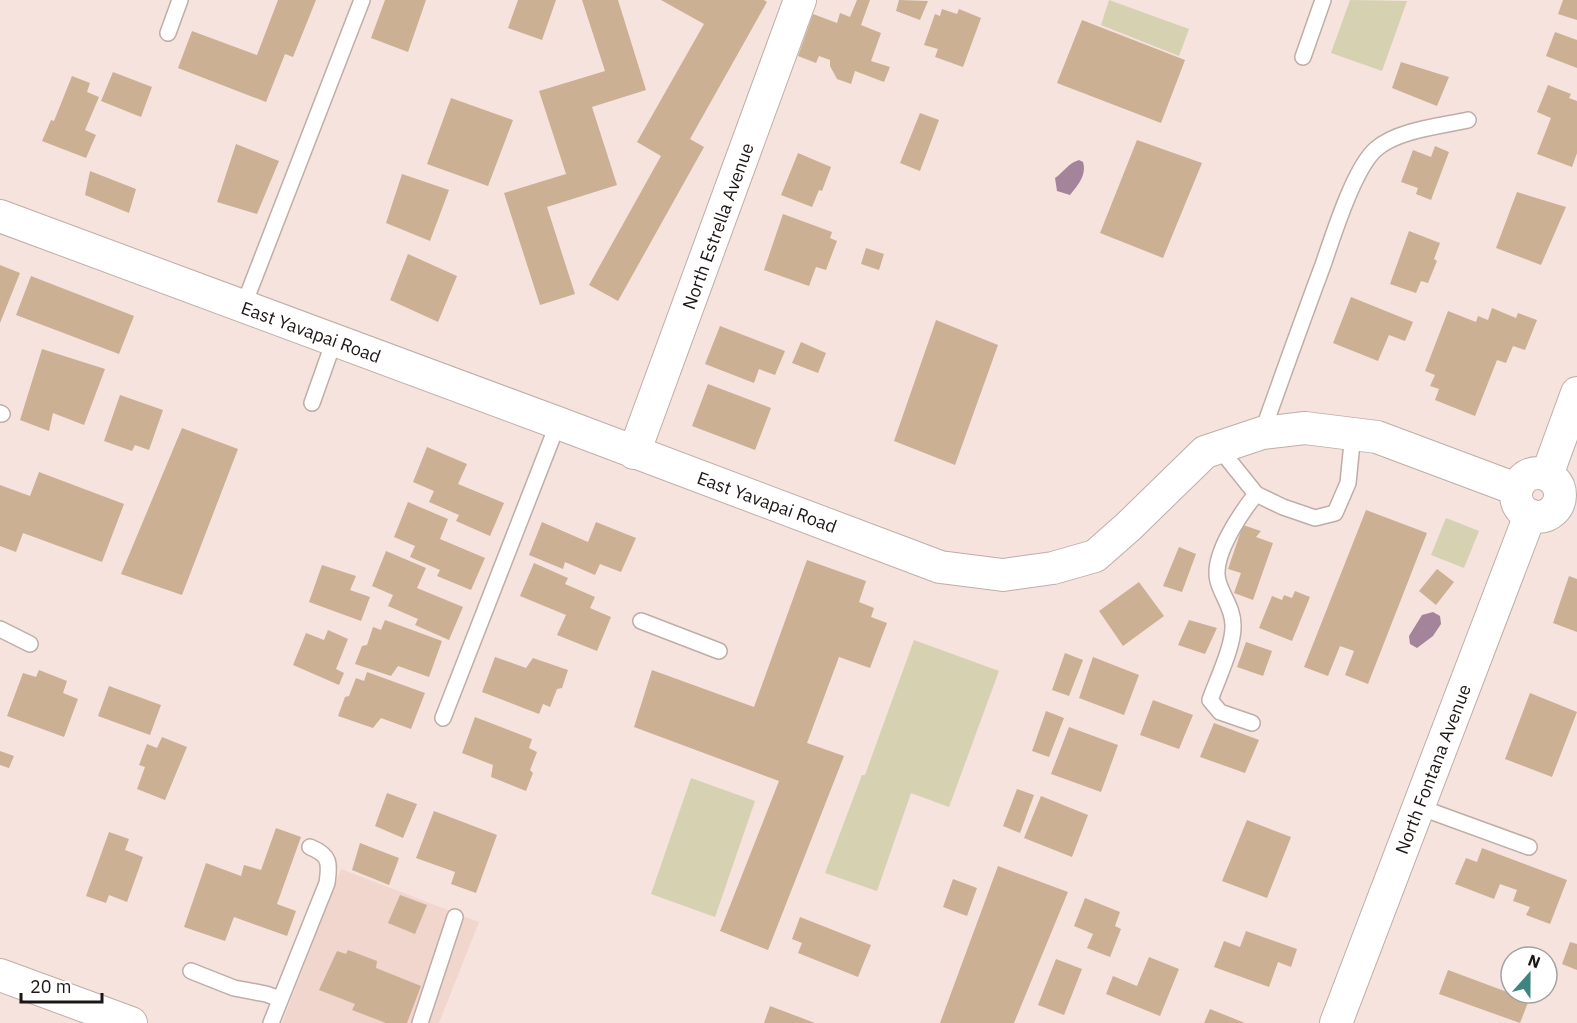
<svg xmlns="http://www.w3.org/2000/svg" width="1577" height="1023" font-family="'IBM Plex Sans',sans-serif">
<rect width="100%" height="100%" fill="#f6e3dd"/>
<path fill="#f1d6ce" d="M341,869l138,53 -40,101h-157z"/>
<path fill="#d6d1b1" d="M1109,0l80,29 -10,27 -78,-31z
M1350,0l57,1 -25,70 -51,-18z
M1446,518l33,13 -15,37 -33,-13z
M914,640l85,31 -50,136 -38,-14 -34,98 -52,-18 37,-98h3z
M691,778l64,23 -40,116 -64,-23z"/>
<path fill="#a4849a" d="M1079,160l4,2c4,13 -5,23 -13,33l-13,-4 -2,-13c9,-6 13,-15 24,-18z
M1433,612l7,4 1,8 -8,12 -16,12 -7,-4 -1,-8 13,-21z"/>
<path fill="#cbb094" d="M278,0h38l-23,57 -8,-3 -19,48 -88,-34 14,-37 65,24z
M385,0h41l-18,52 -37,-14z
M518,0h38l-14,40 -34,-12z
M582,0h36l28,90 -54,17 25,78 -70,22 28,87 -35,11 -36,-112 62,-19 -27,-83 66,-20z
M661,0h103l3,2 -77,137 14,8 -86,154 -29,-16 72,-129 -24,-14 67,-118z
M857,0h13l-9,25 20,8 -10,28 19,6 -6,15 -29,-11 -4,13 -14,-5 -7,-13v-6l-11,-4 -3,7 -18,-7 15,-42 24,9 3,-10 10,4z
M899,0l29,1 -8,19 -24,-9z
M1563,0h14v20l-19,-6z
M942,9l15,5 2,-5 22,9 -18,49 -28,-10 3,-8 -14,-4 11,-31 5,2z
M1082,20l103,40 -24,63 -104,-40z
M1555,32l22,8v28l-31,-12z
M1401,62l48,15 -12,29 -45,-18z
M113,72l39,15 -11,30 -40,-16z
M72,76l18,7 -3,9 12,5 -14,33 11,5 -10,23 -44,-17 9,-21 3,1z
M1548,85l23,9 -2,4 8,3v52l-5,14 -35,-13 14,-36 -14,-6z
M451,98l62,22 -25,66 -61,-22z
M920,113l19,7 -19,51 -20,-8z
M1137,140l65,23 -39,95 -63,-25z
M236,144l43,17 -22,53 -40,-12z
M1435,146l14,6 -18,48 -15,-6 2,-6 -17,-6 12,-32 18,7z
M798,153l33,14 -9,24 -3,-1 -7,17 -31,-12z
M90,171l46,18 -7,24 -44,-18z
M402,174l47,16 -19,51 -44,-18z
M1517,192l49,15 -25,58 -45,-17z
M783,214l49,18 -2,6 7,3 -11,29 -10,-3 -7,19 -45,-16z
M1409,231l31,12 -6,16 3,2 -9,22 -7,-2 -5,12 -26,-9z
M866,248l18,6 -5,16 -18,-6z
M408,254l49,22 -19,46 -48,-22z
M0,265l20,8 -20,50z
M31,276l103,40 -15,38 -103,-39z
M1351,297l62,25 -8,19 -16,-6 -11,26 -45,-18z
M1492,308l24,10 2,-5 19,7 -12,30 -12,-4 -7,17 -9,-3 -22,56 -40,-16 4,-11 -9,-3 5,-11 -10,-4 23,-60 28,11 2,-6 10,4z
M936,320l62,25 -43,120 -61,-24z
M720,326l65,25 -10,24 -16,-6 -5,14 -49,-19z
M801,342l25,11 -8,20 -26,-10z
M42,349l63,20 -21,56 -31,-12 -4,18 -29,-11z
M708,384l63,24 -16,42 -63,-24z
M120,395l43,15 -14,40 -14,-5 -3,6 -28,-10z
M182,428l56,21 -56,146 -61,-21z
M427,447l40,17 -9,20 46,19 -14,33 -34,-15 3,-6 -30,-13 5,-11 -21,-9z
M39,472l85,32 -22,58 -79,-29 -7,19 -16,-6v-61l30,11z
M408,502l40,17 -8,20 45,19 -14,32 -34,-14 3,-6 -30,-13 5,-11 -21,-9z
M1366,510l61,23 -59,151 -23,-9 9,-24 -14,-5 -12,30 -24,-9z
M542,522l46,20 8,-20 40,16 -15,34 -21,-8 -5,11 -30,-13 -2,7 -34,-14z
M1243,525l18,6 -5,6 17,6 -20,57 -19,-7 7,-20 -13,-4z
M1179,547l17,7 -14,38 -19,-6z
M386,551l40,17 -9,20 46,19 -14,33 -34,-15 3,-6 -30,-13 5,-11 -21,-9z
M807,560l59,21 -7,21 15,6 -3,9 16,6 -17,45 -31,-11 -32,86 37,13 -76,194 -48,-19 59,-150 -145,-54 18,-57 102,37z
M534,563l34,15 -3,6 30,13 -5,11 21,9 -14,34 -40,-16 9,-20 -46,-19z
M322,565l34,11 -6,14 20,7 -9,24 -52,-19z
M1437,569l17,13 -18,23 -17,-14z
M1569,576l8,3v53l-24,-9z
M1139,582l25,34 -41,30 -24,-35z
M1295,591l15,6 -18,44 -33,-13 13,-32 10,4 2,-5 8,3z
M385,620l57,21 -13,36 -31,-11 -7,10 -36,-12 7,-18 5,-1 6,-18 8,3z
M1189,620l28,8 -12,26 -27,-9z
M328,630l20,9 -12,30 8,4 -5,12 -46,-20 13,-32 18,7z
M1246,642l26,9 -9,25 -26,-9z
M1065,653l18,7 -14,36 -17,-6z
M495,657l31,11 7,-10 35,12 -6,18 -5,1 -7,18 -7,-3 -4,10 -57,-22z
M1093,657l46,18 -15,40 -45,-17z
M39,670l28,11 -4,12 15,6 -14,38 -57,-21 16,-43 13,4z
M367,672l58,21 -14,36 -30,-11 -8,10 -35,-12 7,-19 4,-1 7,-18 8,3z
M109,686l52,19 -11,30 -52,-19z
M1530,693l47,19 -25,65 -47,-18z
M1153,700l40,15 -14,34 -39,-14z
M1046,711l18,7 -15,39 -17,-6z
M475,717l57,22 -3,9 8,4 -7,18 3,3 -7,18 -35,-14 2,-12 -31,-12z
M1214,723l45,17 -14,33 -45,-16z
M1069,727l49,18 -17,47 -50,-18z
M162,737l25,10 -22,53 -28,-11 8,-22 -6,-2 8,-21 10,4z
M0,751l14,5 -5,12 -9,-3z
M1017,789l17,6 -14,38 -17,-7z
M387,793l30,11 -14,34 -28,-12z
M1041,796l47,19 -16,42 -48,-19z
M434,811l63,24 -21,58 -25,-9 4,-12 -39,-14z
M1247,820l44,17 -24,61 -45,-17z
M276,828l25,9 -24,67 19,7 -9,25 -53,-19 -9,24 -41,-14 22,-64 35,13 3,-11 17,5z
M109,832l20,7 -4,11 18,7 -16,45 -18,-7 -3,8 -20,-7z
M360,843l39,15 -10,27 -37,-15z
M1482,848l85,32 -17,44 -24,-9 4,-8 -17,-6 4,-11 -17,-6 -6,15 -39,-15 11,-26 11,4z
M998,866l70,26 -54,131h-74z
M953,879l24,9 -10,28 -24,-9z
M400,895l27,10 -12,29 -27,-11z
M1085,898l35,14 -5,14 6,3 -11,28 -23,-9 6,-14 -19,-8z
M800,917l71,28 -13,32 -60,-24 4,-10 -10,-4z
M1246,931l51,18 -6,18 -13,-5 -9,25 -55,-20 10,-26 16,6z
M1570,942l7,2v26l-15,-6z
M348,950l29,11 -1,7 45,18 -14,37h-21l-34,-13 3,-6 -36,-14 18,-39 9,3z
M1149,957l30,12 -19,47 -54,-22 7,-18 24,10z
M1056,959l26,10 -18,46 -26,-10z
M1448,970l81,30 -9,23 -81,-29z
M770,1006l45,17h-51z
M1210,1009l35,14h-41z"/>
<g fill="none" stroke-linecap="round" stroke-linejoin="round">
<g stroke="#bfada7" stroke-width="18">
<path id="lane" d="M168,33l12,-33
M1303,57l20,-57
M243,307l119,-307
M312,403l22,-62
M0,413l2,1
M1262,433c20,-56 40,-112 61,-168 10,-29 31,-97 53,-116 22,-19 65,-23 92,-29
M1219,448l37,46 27,13 32,11 20,-5 13,-30 5,-50
M641,621l78,30
M0,629l30,15
M443,718l115,-295
M1252,723l-32,-11 -10,-12c7,-20 24,-55 23,-75 0,-17 -11,-29 -15,-44 -7,-25 23,-68 38,-87
M1419,807l110,40
M191,971l43,17 32,6 14,5
M271,1023l56,-140c3,-20 3,-28 -17,-36
M420,1023l35,-106"/>
</g>
<g stroke="#bfada7" stroke-width="34">
<path id="street" d="M0,216l558,207 382,144 63,8 50,-7 42,-12 33,-29 77,-75 57,-19 43,-5 72,9 139,52
M634,453l166,-453
M1516 495a22 22 0 1 1 44 0a22 22 0 1 1-44 0Z
M1547,475l30,-82
M0,975l131,48
M1336,1023l194,-508"/>
</g>
<use href="#lane" stroke="#fff" stroke-width="15"/>
<use href="#street" stroke="#fff" stroke-width="32"/>
</g>
<g text-anchor="middle" dominant-baseline="central" stroke-width="5" stroke-linejoin="round" paint-order="stroke">
<g font-size="18" fill="#1c1614" stroke="#fff">
<text transform="translate(718 226) rotate(-70)">North Estrella Avenue</text>
<text transform="translate(311 332) rotate(20)">East Yavapai Road</text>
<text transform="translate(767 502) rotate(20)">East Yavapai Road</text>
<text transform="translate(1433 769) rotate(-69)">North Fontana Avenue</text>
</g>
</g>
<g transform="translate(1529 975) rotate(21)"><circle r="28" fill="#ffffff" stroke="#a4a2a1" stroke-width="1.5"/>
<path d="M0-4.5L10 22L0 15L-10 22Z" fill="#3e8581"/>
<text y="-9" font-size="16" font-weight="bold" text-anchor="middle" fill="#1c1614">N</text>
</g>
<path d="M21 993v9h81v-9" fill="none" stroke="#1c1614" stroke-width="3"/>
<text x="30" y="993" font-size="18" fill="#1c1614" stroke="#ffffff" stroke-width="4.5" paint-order="stroke">20 m</text>
</svg>
